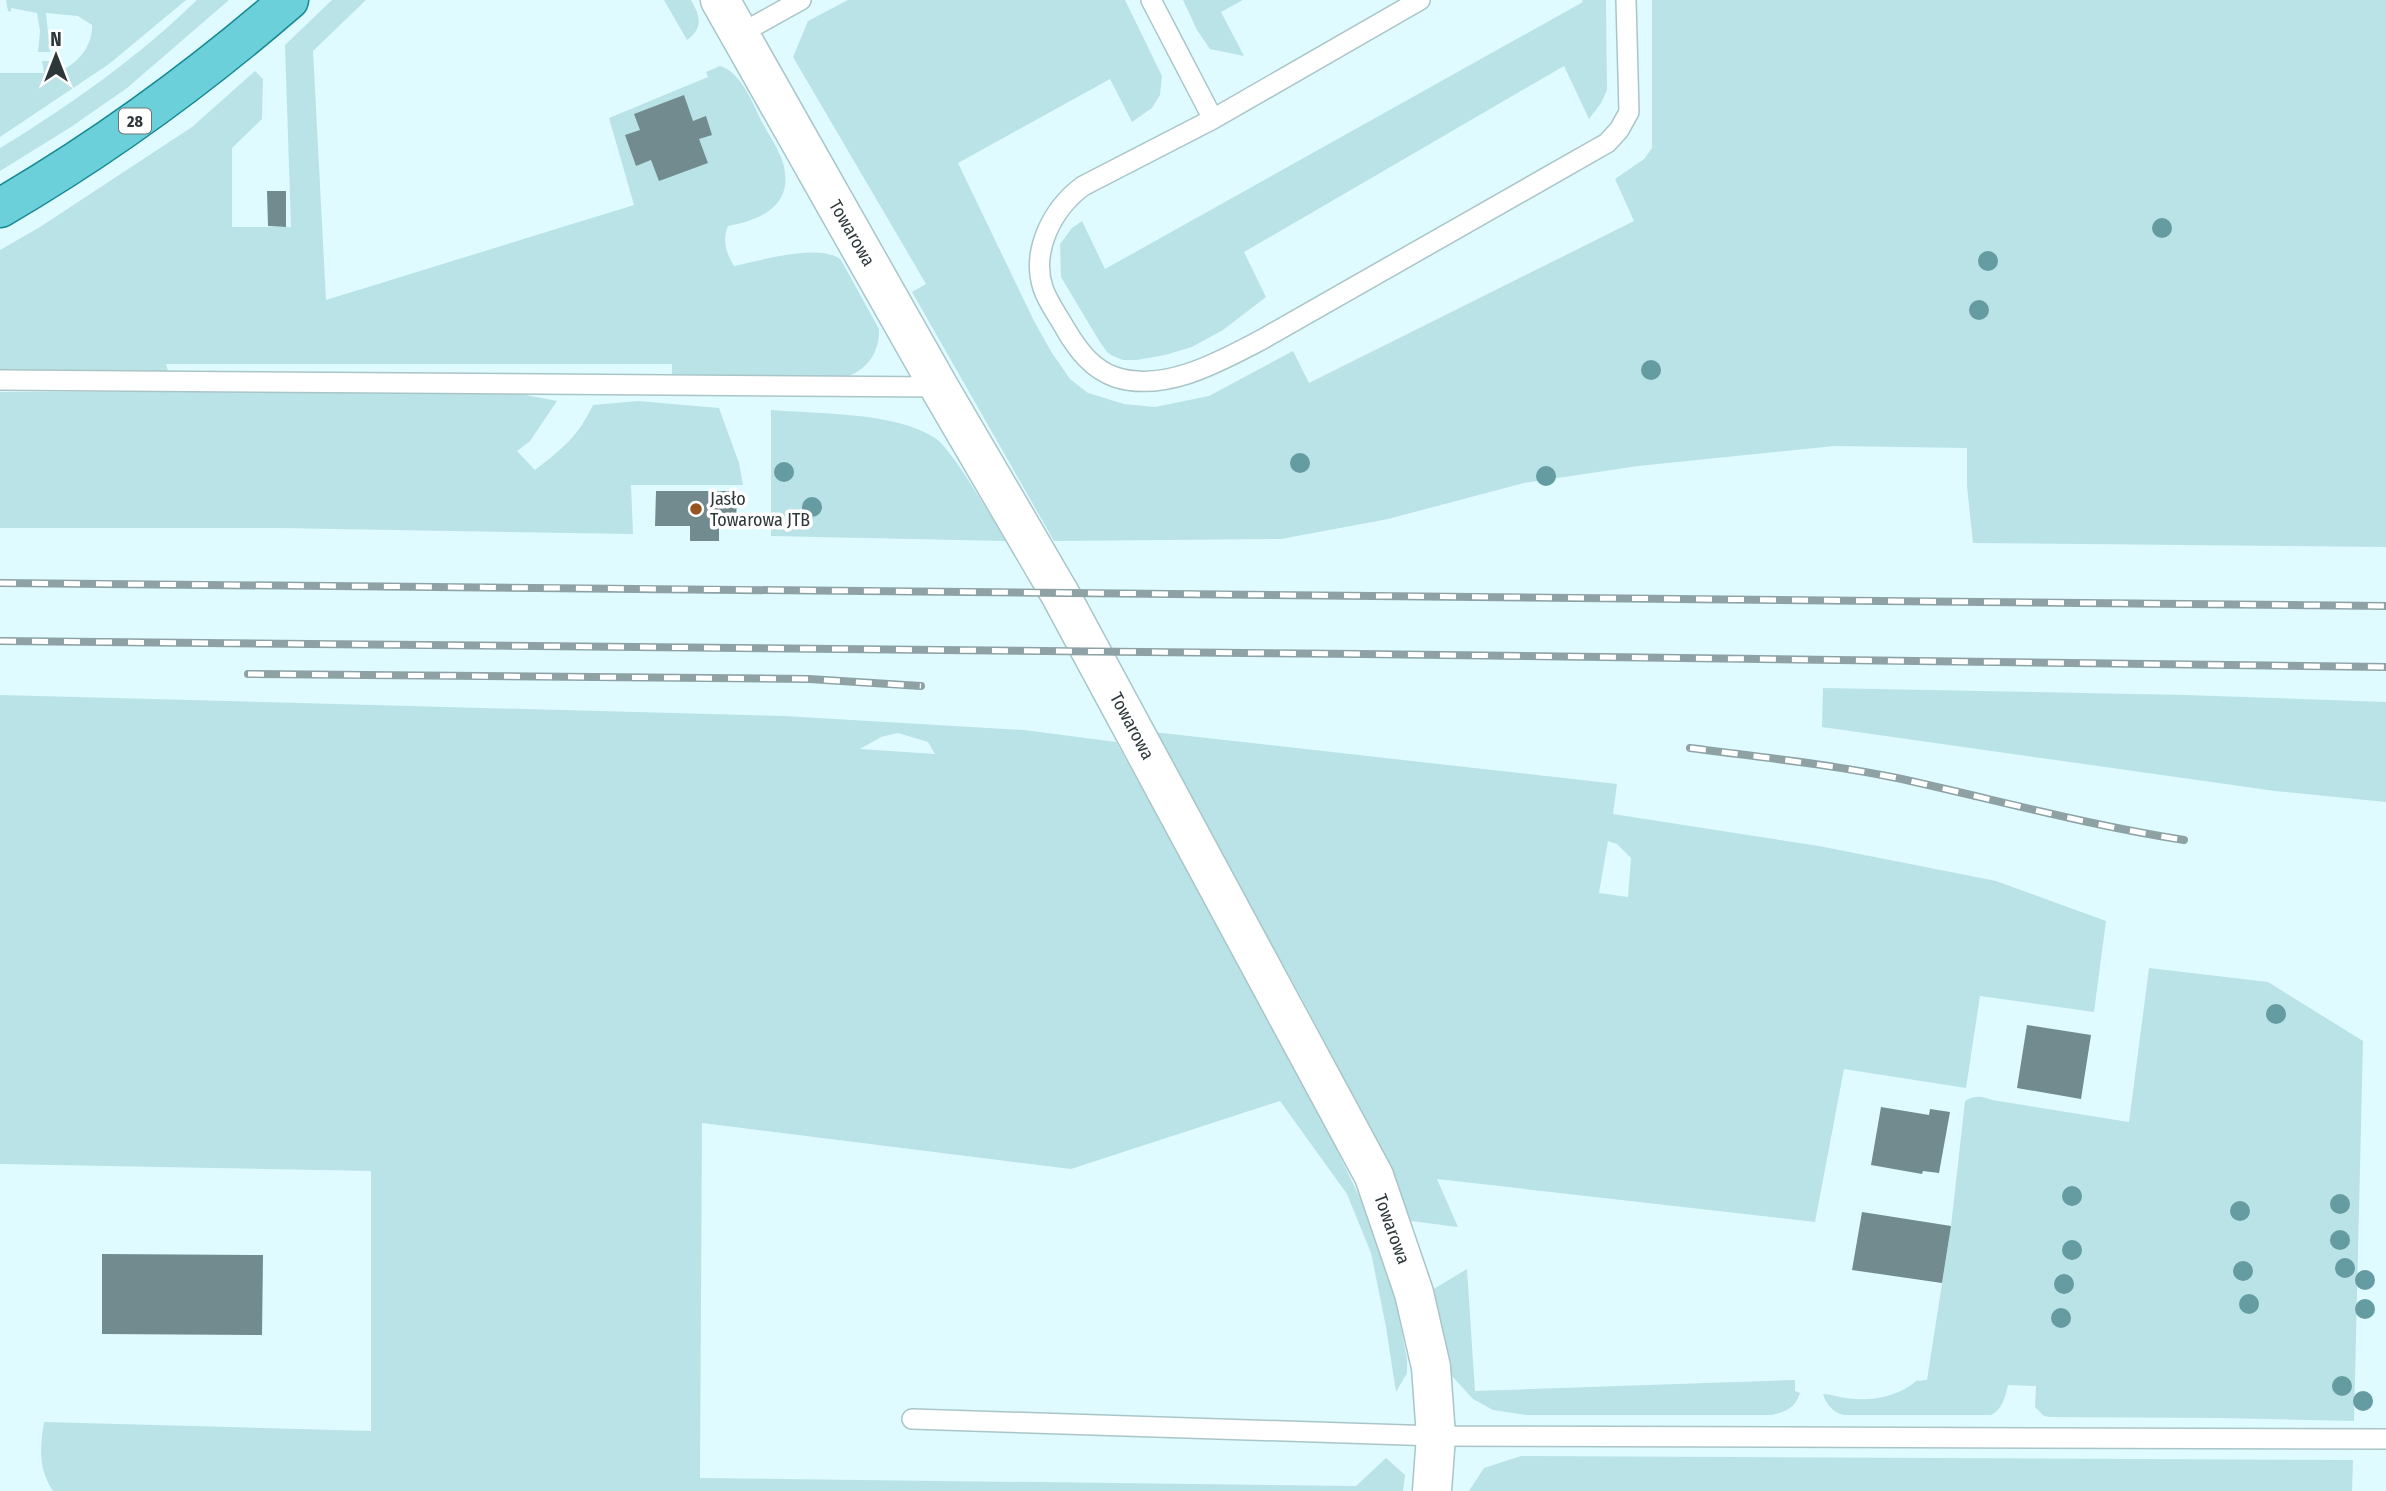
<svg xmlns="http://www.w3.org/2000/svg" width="2386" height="1491" font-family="'Fira Sans Condensed',sans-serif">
<rect width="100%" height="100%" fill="#dffbff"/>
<path fill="#bae3e7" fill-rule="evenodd" d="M6,0h180l-77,64 -109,73v-64h44l-2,-12h7l3,12c22,-4 41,-25 40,-48l-14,-9 -32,-3 4,39h-12l2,-21 -3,-18 -26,-5v4l-3,-1z
M197,0h32l-102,88 -56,39 -71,44v-23c71,-43 138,-91 197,-148z
M332,0h34l-53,51 13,249 308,-95 -25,-87 99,-41 -2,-5 14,-6c21,6 32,36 41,54 7,14 18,29 22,43 12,42 -22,57 -55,63 -6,14 -2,27 6,40 25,-5 87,-24 107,-6l38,69c1,26 -15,45 -41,50l-166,-5v-10h-506l2,7 -168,-1v-120l40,-23 152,-100 63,-56 8,8 -1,40 -30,29v79h59l-6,-182z
M664,0h27c9,16 13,27 -4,40z
M848,0h277l37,76 -2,19 -8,13 -20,14 -22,-43 -152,84 76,158 18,32 18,26 18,14 36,11 31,3 54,-11 84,-45 16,32 325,-162 -19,-42 29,-20 8,-11v-148h734v547l-413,-4 -6,-57v-38l-132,-2 -197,20 -114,17 -136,36 -107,20 -227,2 -142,-249 14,-8 -133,-227 15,-36z
M1183,0h60l-22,12 23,44 -34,-7 -13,-19z
M1582,0h24l1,90 -6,13 -12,16 -25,-53 -320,186 22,45 -43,33 -31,17 -27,8 -28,5h-14l-10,-4 -6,-4 -9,-13 -37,-62 -1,-33 12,-16 10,-7 23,48 478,-267z
M501,390l56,11 -27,40 -13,10 18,19c28,-22 42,-32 58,-65l45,-4 81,7 20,55 4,22h-112l2,49 -354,-6h-279v-136z
M771,410c47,4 125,2 164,28 18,12 57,81 71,103l-235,-5z
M1823,688l363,7 200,7v100l-111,-11 -453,-64z
M0,695l784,21 240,14 92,12 111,198 99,187 43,90 24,67 14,75v14l-11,19 -10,-65 -15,-74 -24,-59 -67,-93 -209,68 -369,-46 -2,355 656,8 30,-28 19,17 -2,16h-1350c-15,-22 -13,-44 -9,-69l327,9v-260l-371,-7zM898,733l30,9 7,12 -75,-5 21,-12z
M1153,732l464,52 -4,30 206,32 177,35 110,40 -12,91 -114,-16 -14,92 -122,-19 -29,153 -378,-43 21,48 -47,-6 -20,-52 -90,-172zM1608,841l9,3 14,14 -3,39 -29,-4z
M2149,968l119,14 95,59 -9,380 -134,-3 -170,-1 -6,-1 -9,-9 1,-21 -28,-1c-3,12 -5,24 -17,30h-147c-11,-2 -18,-11 -21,-21 7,0 15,3 22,4 25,4 53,-1 71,-17l11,-1 24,-154 14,-125c9,-6 18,-5 27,-1l137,22z
M1467,1269l8,122 320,-11v11l5,2c-5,15 -14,19 -29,22h-245l-33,-5 -20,-11 -22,-24 -19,-85z
M1521,1456l832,4 -1,31h-883l15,-23z"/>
<path fill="#718b8e" d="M684,95l9,26 13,-5 6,19 -13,4 9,24 -49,18 -8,-21 -15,6 -11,-31 15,-5 -6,-16z
M267,191h19v36l-18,-1z
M656,491h81l-1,37h-17v13h-29v-15h-35z
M2027,1025l64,10 -10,64 -64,-11z
M1881,1107l48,8 1,-6 20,3 -11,61 -16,-2 -1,3 -51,-9z
M1862,1212l89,14 -9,57 -90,-13z
M102,1254l161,1 -1,80 -160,-1z"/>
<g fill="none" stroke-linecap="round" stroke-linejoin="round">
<g stroke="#aac5c8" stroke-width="22">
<path id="service" d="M1151,0l62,119
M1420,0l-207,119 -130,67c-31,23 -52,65 -40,102 5,15 16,29 23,42 12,20 26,39 49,47 49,16 104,-15 146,-37l346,-197 12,-13 10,-18 -3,-112
M740,34l61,-34
M0,380l939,7
M912,1419l524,17 950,3"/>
</g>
<g stroke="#aac5c8" stroke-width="41">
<path id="minor" d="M720,0l219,387 121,207 314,582 40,117 17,74 5,69 -4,55"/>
</g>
<g stroke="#158791" stroke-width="41">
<path id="primary" d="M0,208c103,-60 199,-130 289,-208"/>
</g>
<use href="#service" stroke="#fff" stroke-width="19"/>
<use href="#minor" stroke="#fff" stroke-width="38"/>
<use href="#primary" stroke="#6bd0d9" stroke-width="38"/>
<g stroke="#8ea2a5" stroke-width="8">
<path id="rail" d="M0,583c795,7 1591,15 2386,23
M0,641l1361,13 1025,13
M248,674l561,5 112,7
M1690,748c69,9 138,16 207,30 96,21 190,47 287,62"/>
</g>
<use href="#rail" stroke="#fff" stroke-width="5" stroke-dasharray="16" stroke-linecap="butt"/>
</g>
<g fill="#649ca2">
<circle cx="2162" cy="228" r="10"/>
<circle cx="1988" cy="261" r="10"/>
<circle cx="1979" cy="310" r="10"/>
<circle cx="1651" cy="370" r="10"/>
<circle cx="1300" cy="463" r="10"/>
<circle cx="784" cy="472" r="10"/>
<circle cx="1546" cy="476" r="10"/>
<circle cx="812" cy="507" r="10"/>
<circle cx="2276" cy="1014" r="10"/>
<circle cx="2072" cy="1196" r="10"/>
<circle cx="2340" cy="1204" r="10"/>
<circle cx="2240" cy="1211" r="10"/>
<circle cx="2340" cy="1240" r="10"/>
<circle cx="2072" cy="1250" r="10"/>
<circle cx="2345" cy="1268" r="10"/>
<circle cx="2243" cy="1271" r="10"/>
<circle cx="2365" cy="1280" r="10"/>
<circle cx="2064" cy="1284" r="10"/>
<circle cx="2249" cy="1304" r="10"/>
<circle cx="2365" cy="1309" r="10"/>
<circle cx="2061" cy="1318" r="10"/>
<circle cx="2342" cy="1386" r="10"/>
<circle cx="2363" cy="1401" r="10"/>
</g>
<circle fill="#955420" stroke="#fff" stroke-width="2.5" cx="696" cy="509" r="7"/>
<g text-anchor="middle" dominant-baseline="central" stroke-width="7" stroke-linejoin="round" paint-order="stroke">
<rect fill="#fff" stroke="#6d7475" stroke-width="2" x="119" y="108.5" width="32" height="25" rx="5"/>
<g font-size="16" font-weight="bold" fill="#2e383a">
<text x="135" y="121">28</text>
</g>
<g font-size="18" fill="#2e383a" stroke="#fff">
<text transform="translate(852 233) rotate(60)">Towarowa</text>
<text transform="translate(1132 726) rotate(62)">Towarowa</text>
<text transform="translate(1392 1229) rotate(70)">Towarowa</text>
</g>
<g font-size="18" fill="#2e383a" stroke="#fff" text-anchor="start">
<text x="710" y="499">Jasło<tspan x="710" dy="21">Towarowa JTB</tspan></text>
</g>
</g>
<g transform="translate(56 56)" stroke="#ffffff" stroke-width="5" paint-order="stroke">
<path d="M0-5L12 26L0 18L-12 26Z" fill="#2e383a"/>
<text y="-10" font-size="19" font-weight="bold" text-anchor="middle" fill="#2e383a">N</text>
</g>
</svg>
